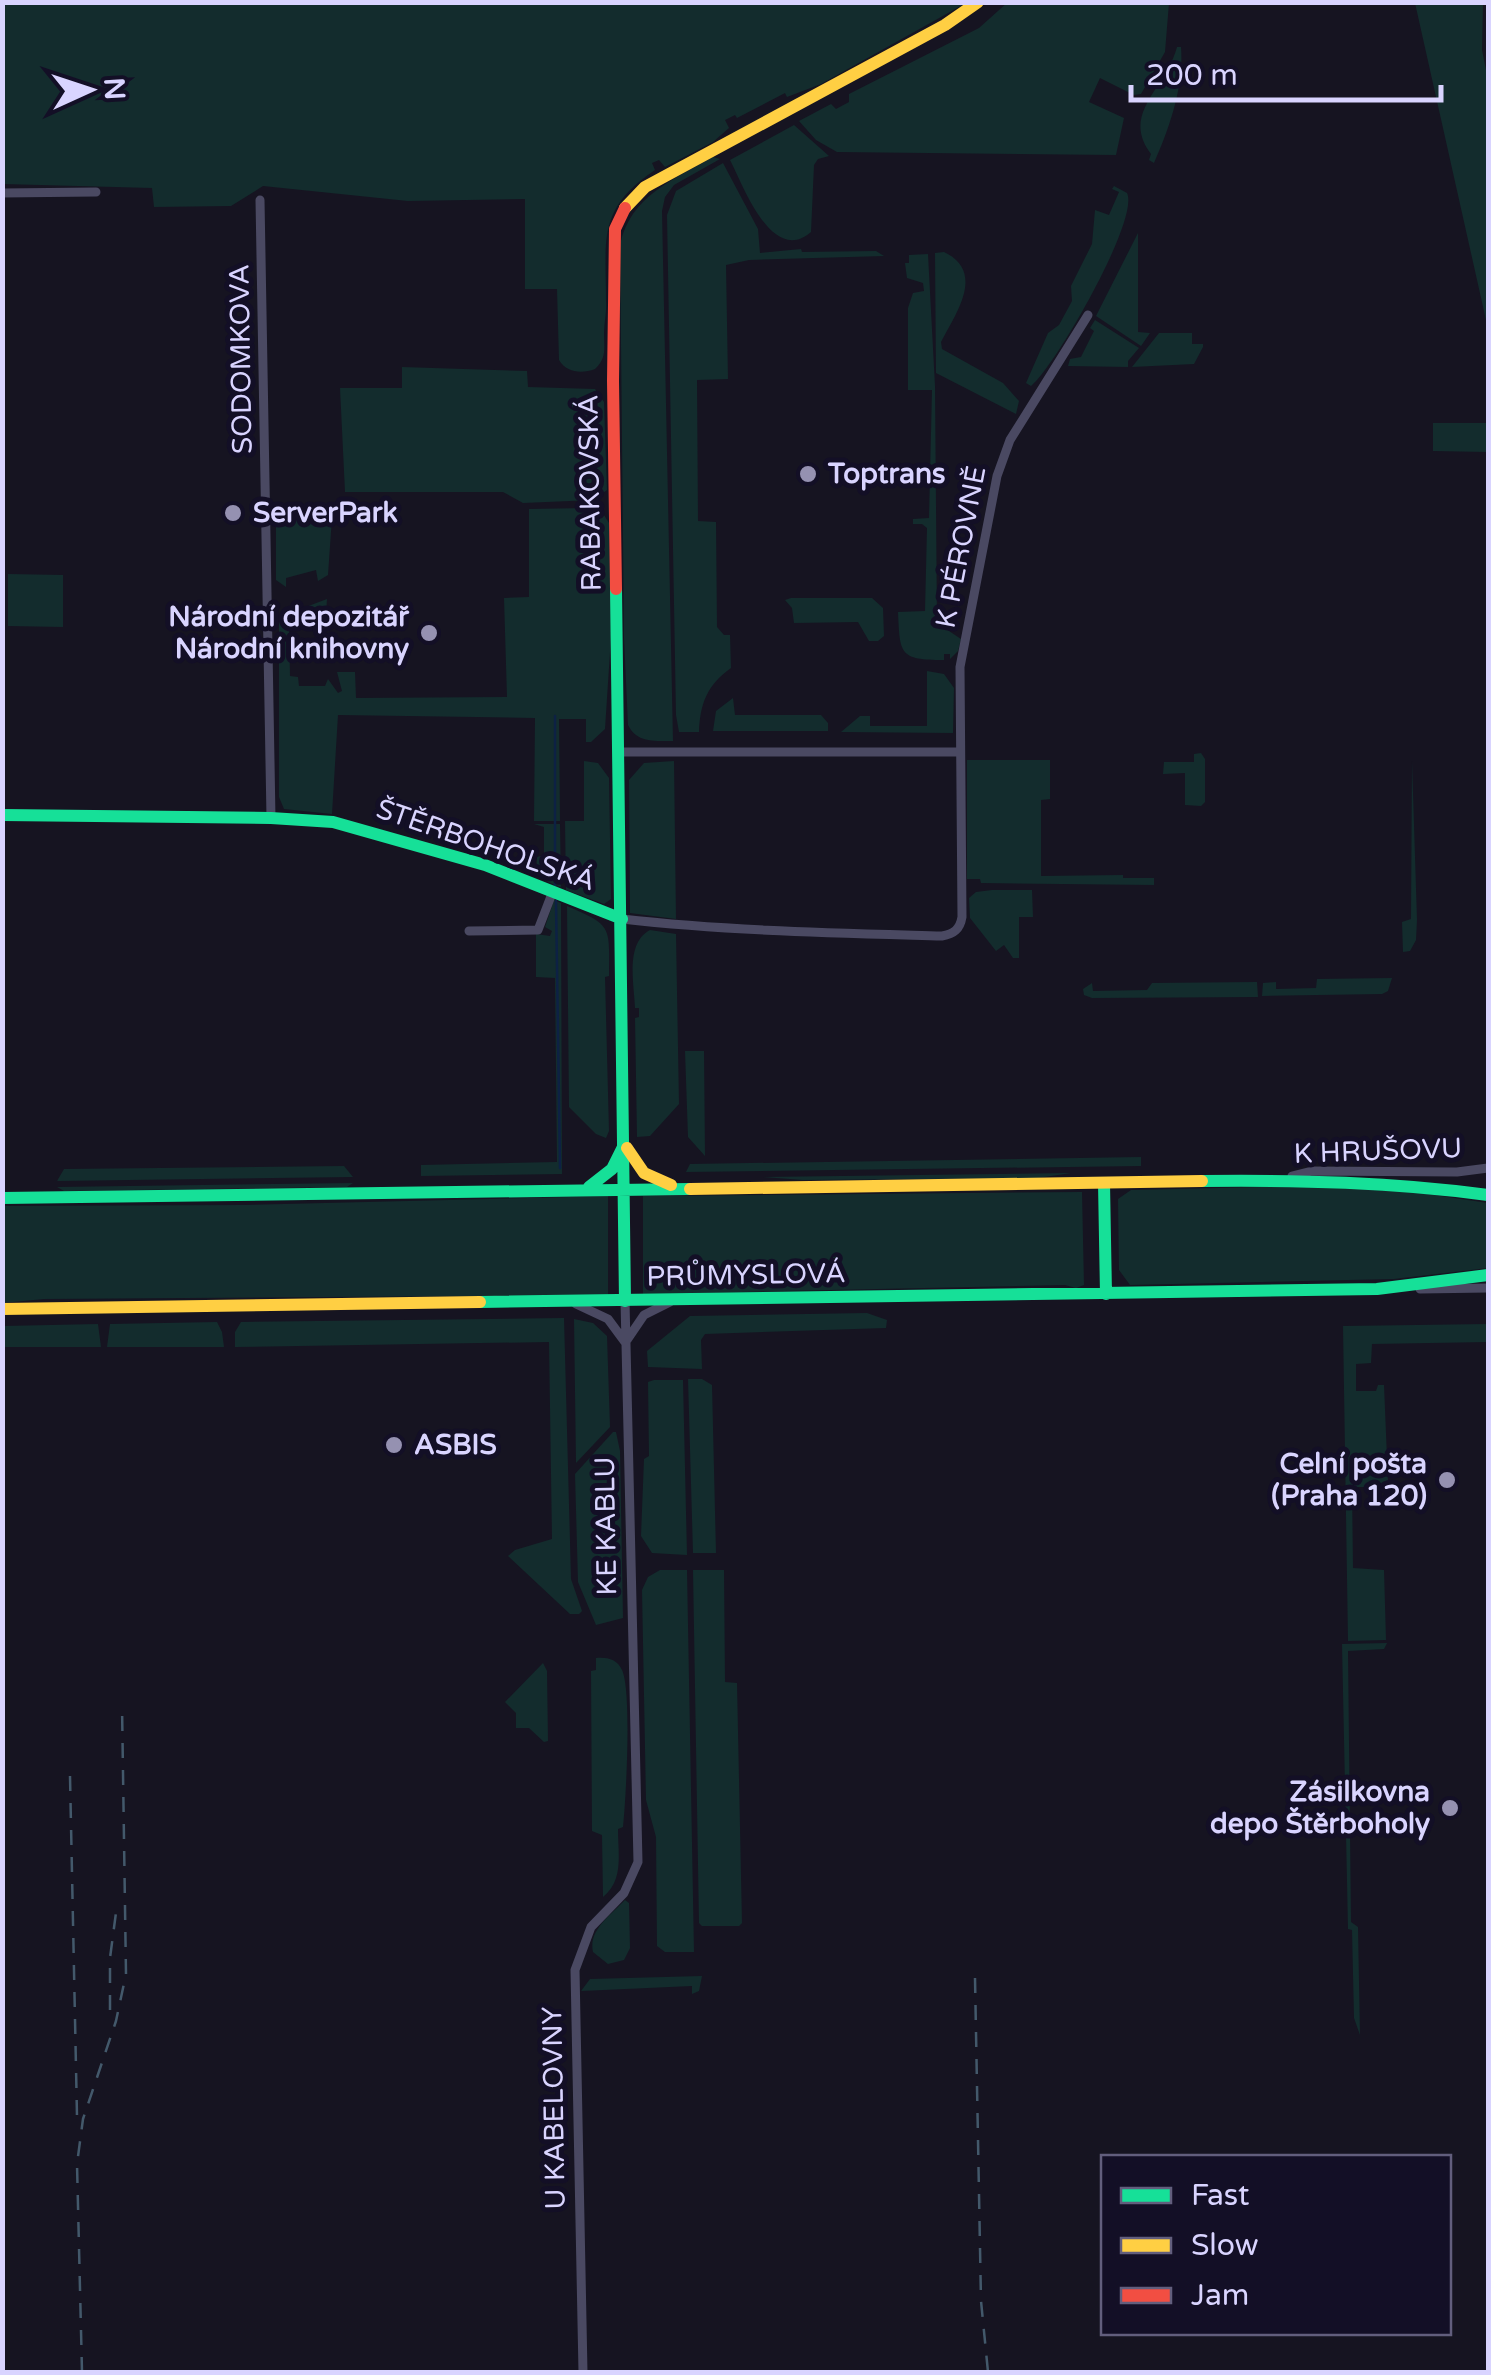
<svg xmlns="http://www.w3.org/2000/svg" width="1491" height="2375" font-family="'Varela Round',sans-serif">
<rect width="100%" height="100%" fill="#161421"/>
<path fill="#132c2d" d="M3,2l963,1 -145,81 -34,13 -2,-4 -48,25 -2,-3 -10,5 4,8 -16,14 -48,25 -6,-7 -7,3 3,7c-58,39 -49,69 -49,131 1,11 -2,21 -2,32 0,15 3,25 -9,36 -13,5 -28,4 -36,-9l-2,-71h-32v-90l-117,2 -145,-15 -32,20 -77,1 -2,-19 -149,-4z
M1008,2l161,1 -4,49 -24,42 -7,1 -34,-17 -11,24 35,16 -8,37 -279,-3 -21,-12 -17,-19 32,-17 5,5 13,-7v-8l130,-66z
M1415,3h68l-1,47 6,30v249z
M1177,47h4c3,39 -11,80 -27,116l-5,-3 2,-6c-31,-41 15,-65 26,-107z
M794,125l35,31 -11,3 -4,6 -3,67c-39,34 -68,-47 -81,-72z
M713,157l7,2 -46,26 -9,12 -3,14 11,530c-19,0 -36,2 -45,-16l-4,-87 -4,-393c10,-49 53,-65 93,-88z
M723,163l35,66 2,24 41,-4 1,3 74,-1 8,5 -135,4 -23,5 2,114 -31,1 1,141 18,1 1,105 7,8h6l1,33c-24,17 -31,36 -32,64h-20l-3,-17 -9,-500 9,-24z
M1114,186l13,7c13,26 -72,174 -96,193l-5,-3 22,-50 11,-8 13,-24 -1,-15 21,-42 3,-34 14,5 10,-23 -7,-3z
M1138,233v99l12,1 -9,13 -45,-30z
M944,252c42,20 12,61 -3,90l1,7 61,34 16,18 -3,13 -80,-41 -1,-120z
M928,254l7,132 2,237 24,16 -3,12 -8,8v-5h-6v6c-45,0 -44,-6 -46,-48l27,-1 2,-83 -5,-4h-9v-5l16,-1 3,-128h-24v-82l5,-15 11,-2 -1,-8 -16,-5 -2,-15h4v-8z
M1095,320l44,28 -11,13v6l-60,-1 2,-7 11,-2 13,-26 -4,-3z
M1159,333h33v11h11v3l-9,17 -62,3z
M402,367l125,4 1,16 67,2 9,13 3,88 -14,10 -70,3 -20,-11h-158l-5,-104h62z
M1433,423h55v29l-55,-1z
M333,503l-5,72 -10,6 -2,-11 -30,8v9l-10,-7v-63l7,-12z
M588,508l14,4 7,11 2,114 -6,92 -14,13h-5v-23h-27l1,102h-26l1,-103 -197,-3 -6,99 -48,-5 -5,-12v-180l48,-18 -1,15 -5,-6 -24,9 1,8 -9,2 1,49 8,1 1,9h26l3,-7 10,14 4,-2 -5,-19h18l1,26 151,-1 -3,-99 25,-1v-88z
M8,574l55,1v52l-55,-1z
M791,598h81l11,10 1,28 -6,5h-9l-11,-19 -64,1 -2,-15 -7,-8z
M927,671l17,3 10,14 -1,45 -112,-1 19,-16h10v10h57z
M733,698l2,17h86l7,8v8h-115l3,-20z
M1201,753l4,6v43l-4,4 -16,-1v-32l-22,1 1,-12h30v-8z
M967,760h83v39l-9,1v76l82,-1v3h31v7l-173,-2 -1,-4h-13z
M584,761l14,2 11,15 2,121 -7,5 -38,-14 -1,-69h19z
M674,761l2,158 -46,-6 -1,-133 15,-17z
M1412,761l5,159 -1,20 -6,11 -7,1 -1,-30 9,-3z
M534,824h26l1,63c-18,-6 -26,-10 -24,-30l7,-2v-28z
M992,890h40l1,27h-14v41h-6l-9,-13 -8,6 -26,-33 -1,-20 7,-6z
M554,900l7,3 1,271 -141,2v-11l136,-3 -2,-184 -19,-1v-43l14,2 2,-5 -7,-4z
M567,906c47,20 42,21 42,70l-4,1 4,154 -3,7 -10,-4 -27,-27z
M650,930l26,4 3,170 -29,32 -13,1 -2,-119 4,-1v-9h-4c-1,-25 -10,-65 15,-78z
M1392,978l-4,13 -6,3 -120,2 1,-13 13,-1v7l40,-1 1,-9z
M1257,982l1,15 -166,1 -8,-3 -1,-6 9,-6 1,8 54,-1 5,-7z
M685,1051h19l1,105 -17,-19z
M1141,1157v9l-455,6 4,-8z
M344,1166l9,11 -296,4 7,-12z
M1071,1173l-33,5 -235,2 -40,-3z
M353,1183l-6,4 -283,4 -7,-4z
M1299,1186l101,4 88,13v65l-94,11 -264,6 -11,-15 -1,-71 13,-9z
M1082,1192l2,93 -8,3 -11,-3 -422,9v-98z
M608,1196v99l-564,4 -41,4 -1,-97 242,-1z
M867,1313l20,7 -1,8 -181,6 -4,6 1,29 -54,-2 -1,-16 43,-35z
M564,1318l7,261 11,32 -3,3h-9l-62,-58 7,-6 37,-11 -3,-197 -314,5v-15l6,-10z
M574,1319l19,4 14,13 3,91 -34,36z
M217,1322l5,10 2,15h-117l3,-23z
M98,1324l3,23h-98v-21z
M1488,1324v18l-116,2 -1,19 -15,1v27h20l2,-6h6l4,97 -5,5h-31l1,81 31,2 2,70 -38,1 -5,-315z
M688,1379h14l10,6 4,168h-23z
M654,1380h29l4,175 -35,-2 -11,-17 3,-77 5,-3 -1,-74z
M613,1432h3l4,19 3,167 -27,7 -18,-43 -3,-108z
M660,1570h27l7,382h-29l-8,-6 -1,-109 -10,-37 -4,-210 6,-13z
M693,1570h31l1,112 12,1 5,240 -3,3h-37l-3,-3z
M1387,1643l-3,6 -36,2 3,271 7,5 2,108 -6,-17 -2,-88 -4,-1 -6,-285z
M596,1658c11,-1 21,1 26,12 10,21 4,129 1,157l-5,2c0,25 6,51 -15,68l-1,-62 -10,-4 -1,-160 5,-1z
M543,1663l4,8 1,70 -4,1 -15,-14h-13v-15l-11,-11z
M625,1900l4,3 1,45 -6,12 -16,4 -15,-12c-5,-22 18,-37 32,-52z
M702,1976l-3,15 -7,3v-8l-111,5 9,-12z"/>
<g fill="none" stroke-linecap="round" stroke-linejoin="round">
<path stroke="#0d2144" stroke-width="2.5" d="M555,716v169
M556,901l4,267"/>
<path stroke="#4a4962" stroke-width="9" d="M2,193l94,-1
M260,200l11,618
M619,752h340
M622,919c106,12 213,14 320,17 12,-2 18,-7 20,-19l-2,-250 37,-191 13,-36 78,-125
M469,931l69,-1 15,-39
M1292,1176l20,-5 145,1 31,-4
M1420,1289l68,-1
M576,1304l32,15 17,23
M627,1340l17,-25 26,-13
M583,2372l-8,-402 16,-43 33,-34 14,-31 -13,-561"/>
<path stroke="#16e098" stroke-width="12" d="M616,589l9,712
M2,815l269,3 62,4 152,43 137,54
M1202,1181c97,-1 190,1 286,14
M1104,1183l2,111
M589,1187l23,-18 11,-22
M2,1198l688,-9
M480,1302l897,-13 111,-14"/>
<path stroke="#ffcf43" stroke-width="12" d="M625,208l20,-21 300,-162 33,-23
M627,1148l17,25 27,12
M690,1189l512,-8
M2,1309l478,-7"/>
<path stroke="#f24e42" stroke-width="12" d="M616,589l-3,-208 2,-152 10,-21"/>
<path stroke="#43596b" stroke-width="2.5" stroke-dasharray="15 12" stroke-linecap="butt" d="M70,1776l7,340
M975,1978l6,323 7,71
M110,2010v-52l7,-53
M82,2372l-5,-208 6,-45 33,-98 10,-47 -4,-269"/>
</g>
<g fill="#9591b1" stroke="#130f26" stroke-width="4">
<circle cx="808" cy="474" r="10"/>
<circle cx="233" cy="513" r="10"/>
<circle cx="429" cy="633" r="10"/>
<circle cx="394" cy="1445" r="10"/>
<circle cx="1447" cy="1480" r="10"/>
<circle cx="1450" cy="1808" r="10"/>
</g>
<g text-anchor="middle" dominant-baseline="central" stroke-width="10" stroke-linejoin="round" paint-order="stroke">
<g font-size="28" fill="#d9d4ff" stroke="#130f26">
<text transform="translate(241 359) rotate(-91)">SODOMKOVA</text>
<text transform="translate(590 493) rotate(-91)">RABAKOVSKÁ</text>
<text transform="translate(961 547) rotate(-79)">K PÉROVNĚ</text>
<text transform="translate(486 845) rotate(19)">ŠTĚRBOHOLSKÁ</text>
<text transform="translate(1378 1151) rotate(-2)">K HRUŠOVU</text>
<text transform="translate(746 1275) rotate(-1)">PRŮMYSLOVÁ</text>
<text transform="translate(606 1526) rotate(-91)">KE KABLU</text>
<text transform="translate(554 2108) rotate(-91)">U KABELOVNY</text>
</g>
<g font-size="28" font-weight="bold" fill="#d9d4ff" stroke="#130f26" text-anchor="start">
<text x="828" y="474">Toptrans</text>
<text x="253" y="513">ServerPark</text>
<text x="409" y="617" text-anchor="end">Národní depozitář<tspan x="409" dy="32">Národní knihovny</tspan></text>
<text x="414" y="1445">ASBIS</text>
<text x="1427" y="1464" text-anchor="end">Celní pošta<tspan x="1427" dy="32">(Praha 120)</tspan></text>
<text x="1430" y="1792" text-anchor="end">Zásilkovna<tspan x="1430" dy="32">depo Štěrboholy</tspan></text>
</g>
</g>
<rect width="1491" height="2375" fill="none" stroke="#d9d4ff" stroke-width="10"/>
<rect x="1101" y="2155" width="350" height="180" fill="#130f26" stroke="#625e7d" stroke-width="2.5"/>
<rect x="1121" y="2188" width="50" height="15" fill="#16e098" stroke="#625e7d" stroke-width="2.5"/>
<text x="1191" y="2205" font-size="30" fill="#d9d4ff">Fast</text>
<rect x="1121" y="2238" width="50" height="15" fill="#ffcf43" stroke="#625e7d" stroke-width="2.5"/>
<text x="1191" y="2255" font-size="30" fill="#d9d4ff">Slow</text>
<rect x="1121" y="2288" width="50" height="15" fill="#f24e42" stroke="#625e7d" stroke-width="2.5"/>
<text x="1191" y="2305" font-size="30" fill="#d9d4ff">Jam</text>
<g transform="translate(90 90) rotate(87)" stroke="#130f26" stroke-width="8" paint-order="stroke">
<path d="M0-8L18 38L0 25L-18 38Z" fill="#d9d4ff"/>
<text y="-15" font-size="28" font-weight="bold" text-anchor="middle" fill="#d9d4ff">N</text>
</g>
<path d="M1131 85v15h310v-15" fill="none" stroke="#d9d4ff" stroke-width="5"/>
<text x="1146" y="85" font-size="30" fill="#d9d4ff" stroke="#130f26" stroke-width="8" paint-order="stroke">200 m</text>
</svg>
